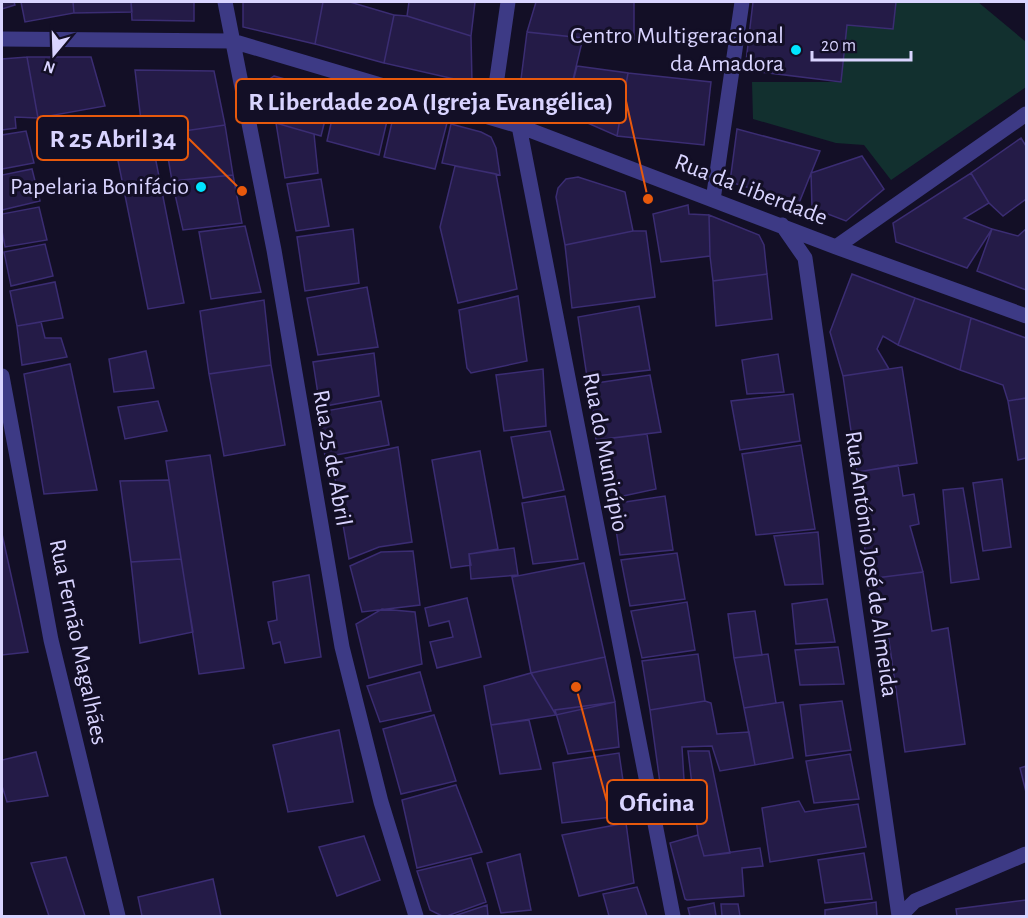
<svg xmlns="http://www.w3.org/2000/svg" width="1028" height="918" font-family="'Alegreya Sans',sans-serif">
<rect width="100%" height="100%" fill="#130f26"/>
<path fill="#12302f" d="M896,2h82l48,40v45l-135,93 -27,-35 -28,-2 -83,-24 -1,-37h88l7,-57 46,4z"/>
<path fill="#241b47" stroke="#3b2d73" stroke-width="1.5" d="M2,2h12l1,3 -13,4z
M21,2h52l1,11 -49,9z
M73,2h58l1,10 -58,1z
M131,2h63v19l-62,-1z
M243,2h80l-8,42 -72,-17z
M323,2h27l44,13 -10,48 -69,-19z
M409,2h66l-4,34 -64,-20z
M536,2h98v37l-51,-1 -56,-6z
M753,2h143l-3,27 -46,-4 -6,57 -96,-12z
M394,15l13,1 64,20 1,47 -88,-20z
M527,32l56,6 -18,75 -47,-10z
M27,57h64l14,49 -67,12z
M27,57l11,61 -23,-1 1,11 -14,2v-71z
M577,66l51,7 -11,63 -52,-23z
M135,70l79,1 11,54 -53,8 -1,-8 -29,4z
M628,73l83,9 -7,63 -87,-9z
M274,76l58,16 -11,44 -49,-14 -7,-28v-12z
M338,93l52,15 -11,47 -52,-14z
M395,109l52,14 -12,46 -51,-12z
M276,123l38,11 4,39 -33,5z
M451,124l30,8 10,5 5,11 4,27 -58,-12z
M225,125l8,50 -61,6 -8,-47z
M737,129l83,22 -21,52 -69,-21z
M26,131l8,32 -32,6v-34z
M151,136l33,167 -36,6 -34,-168z
M1021,138l5,8v53l-23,17 -14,-13 -18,-30z
M862,156l22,33 -38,32 -34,-13 -1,-35z
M455,166l41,8 21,115 -59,14 -18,-76z
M32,169l8,32 -38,9v-35z
M971,173l18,30 -25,15 28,11 -25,39 -71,-26 -3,-19z
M233,175l9,48 -59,7 -11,-49z
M578,177l47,15 8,39 -68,14 -9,-48 2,-9 8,-9z
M321,179l8,47 -33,5 -9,-47z
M688,205l1,9 20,1 1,41 -49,6 -8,-48z
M39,207l8,33 -42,7 -3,-16v-17z
M709,215l50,20 5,10 3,29 -54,7 -3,-25z
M245,226l16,66 -50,7 -12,-67z
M353,229l6,54 -54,8 -8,-54z
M992,229l26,7 8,-7v61l-49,-19z
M633,231h13l9,66 -83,11 -7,-63z
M45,244l8,32 -42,10 -7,-34z
M767,274l5,45 -56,7 -3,-45z
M852,274l63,24 -17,47 -15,-9 -6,13 12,20 -46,7 -13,-44z
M55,282l8,36 -46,8 -7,-35z
M367,287l11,60 -60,8 -11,-57z
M518,296l9,65 -56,12 -4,-5 -8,-58z
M915,298l56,20 -11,52 -62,-25z
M264,300l7,65 -62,9 -9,-63z
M639,306l11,64 -63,7 -9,-60z
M971,318l55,20v60l-18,3 -5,-16 -43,-15z
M41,322l4,16h16l6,19 -45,8 -5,-39z
M146,351l8,37 -40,4 -5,-33z
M374,353l5,43 -59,11 -7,-45z
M778,354l6,38 -37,2 -5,-34z
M70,364l27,126 -53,4 -20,-120z
M271,365l14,80 -61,11 -15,-82z
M902,367l15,96 -60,9 -14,-96z
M543,369l3,57 -42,5 -8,-56z
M650,375l11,57 -65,8 -6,-56z
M793,394l7,47 -60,9 -9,-49z
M1026,398v60l-8,2 -10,-59z
M158,401l9,30 -42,8 -7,-32z
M381,401l8,44 -64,12 -5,-45z
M550,431l14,59 -41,8 -12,-61z
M647,434l9,55 -47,10 -13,-59z
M801,445l14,84 -59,6 -14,-81z
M398,447l14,95 -33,5 -30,12 -17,-98z
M480,451l18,98 -29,5 2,11 -20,3 -19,-108z
M210,455l34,213 -45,6 -33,-213z
M898,465l5,31 11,-2 5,30 -9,2 13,46 -55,7 -11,-107z
M1002,479l9,68 -28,4 -10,-68z
M169,480l12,79 -50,3 -11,-81z
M963,488l16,91 -28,4 -8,-93z
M565,496l13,63 -45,5 -11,-61z
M665,496l8,54 -53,5 -8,-51z
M818,532l5,52 -38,1 -11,-49z
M2,534l26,118 -26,3z
M514,548l4,27 -47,4 -2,-25z
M413,551l7,54 -58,7 -12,-46 31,-14z
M677,553l8,46 -55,7 -9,-46z
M181,559l12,73 -53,11 -9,-81z
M584,563l21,94 -74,16 -19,-96z
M923,572l9,59 16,-3 17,116 -60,8 -17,-118 -11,6 -9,-61z
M309,575l12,82 -36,6 -5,-21 -7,2 -5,-22 9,-2 -4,-38z
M467,598l14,59 -44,11 -7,-26 23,-5 -4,-16 -20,5 -4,-18z
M827,599l8,43 -39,2 -4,-40z
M687,602l8,48 -53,8 -11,-47z
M382,609l33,3 7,52 -53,14 -13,-54z
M755,611l7,44 -28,3 -6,-44z
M838,647l6,37 -44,1 -5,-35z
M698,654l7,47 -55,9 -8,-49z
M768,654l8,49 -32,5 -10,-50z
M605,657l10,45 -59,13 -25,-42z
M420,672l11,39 -51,11 -13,-36z
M531,673l25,42 -65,10 -7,-39z
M705,701l6,2 6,31 32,-2 6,33 -35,6 -8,-25 -30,1 2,33 -24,3 -10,-73z
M842,701l9,49 -45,6 -6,-51z
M615,702l4,45 -51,7 -13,-44z
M783,702l10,56 -38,7 -11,-57z
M434,715l22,66 -55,13 -18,-65z
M529,720l12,49 -41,5 -9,-49z
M339,730l14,72 -65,10 -15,-67z
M688,751h21l21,102 -26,3 -6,-21z
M36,752l12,44 -41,6 -5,-16v-26z
M619,753l9,62 -66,8 -9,-60z
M850,754l9,45 -45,4 -8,-42z
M1026,766v26l-6,-24z
M456,785l26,67 -65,16 -15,-68z
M799,801l6,11 53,-8 8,43 -96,15 -8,-54z
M626,823l8,60 -55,13 -17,-61z
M698,835l6,21 56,-8 3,18 -21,2 2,28 -57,4 -2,-1 -15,-56z
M364,836l16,44 -43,16 -18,-49z
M864,853l8,46 -47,4 -7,-43z
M520,854l11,56 -30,3 -14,-50z
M66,857l19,59h-36l-18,-53z
M471,858l15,44 -39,14h-5l-12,-6 -13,-39z
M213,879l8,37h-79l-4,-19z
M637,887l10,29h-38l-6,-22z
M1026,900v16h-69l-1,-7z
M876,902l1,14h-52v-6z
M714,903l2,13h-26l-2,-8z
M721,904h17l2,12h-18z
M487,905l1,11h-34z"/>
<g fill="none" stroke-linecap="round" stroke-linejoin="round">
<path stroke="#3d3a85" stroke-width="15" d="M225,2l49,248 68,397 39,155 35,114
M508,2l-13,90 24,34 154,790
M2,39l230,2 287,85 317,121 190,69
M713,200l29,-198
M782,225l23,33 94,658
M836,247l190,-133
M2,376l49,264 67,276
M900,916l15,-15 111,-47"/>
</g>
<g fill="#00e5ff" stroke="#130f26" stroke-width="2">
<circle cx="796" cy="50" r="6"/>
<circle cx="201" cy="187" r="6"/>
</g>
<g text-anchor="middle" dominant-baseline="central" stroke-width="6" stroke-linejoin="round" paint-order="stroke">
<g font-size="24" fill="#d9d4ff" stroke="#130f26" text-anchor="end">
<text x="784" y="36">Centro Multigeracional<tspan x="784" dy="28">da Amadora</tspan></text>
<text x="189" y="187">Papelaria Bonifácio</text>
</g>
<g font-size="24" fill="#d9d4ff" stroke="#130f26">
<text transform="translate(751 190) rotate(21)">Rua da Liberdade</text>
<text transform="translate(605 452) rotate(79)">Rua do Município</text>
<text transform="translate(332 458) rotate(80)">Rua 25 de Abril</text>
<text transform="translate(871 564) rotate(82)">Rua António José de Almeida</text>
<text transform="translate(78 642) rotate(78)">Rua Fernão Magalhães</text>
</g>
</g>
<path fill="none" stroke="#e8590c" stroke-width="2" d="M648 199L626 101M242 191L188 138M576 687L607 802"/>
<g fill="#e8590c" stroke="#130f26" stroke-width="2">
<circle cx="648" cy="199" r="6"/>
<circle cx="242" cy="191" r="6"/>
<circle cx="576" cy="687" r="6"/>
</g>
<g fill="#130f26" stroke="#e8590c" stroke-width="2">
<rect x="236" y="79" width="390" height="44" rx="6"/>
<rect x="37" y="116" width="151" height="44" rx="6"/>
<rect x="607" y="780" width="100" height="44" rx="6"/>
</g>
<g font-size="26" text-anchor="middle" font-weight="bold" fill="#d9d4ff">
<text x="431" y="110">R Liberdade 20A (Igreja Evangélica)</text>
<text x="113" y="147">R 25 Abril 34</text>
<text x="657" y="811">Oficina</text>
</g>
<rect width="1028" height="918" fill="none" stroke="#d9d4ff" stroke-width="6"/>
<g transform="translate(54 54) rotate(199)" stroke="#130f26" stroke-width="4.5" paint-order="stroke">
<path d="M0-4.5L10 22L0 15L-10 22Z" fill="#d9d4ff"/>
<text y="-9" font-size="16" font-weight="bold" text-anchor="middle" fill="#d9d4ff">N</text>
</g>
<path d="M812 51v9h99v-9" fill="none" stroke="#d9d4ff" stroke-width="3"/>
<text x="821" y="51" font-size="18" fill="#d9d4ff" stroke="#130f26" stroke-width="4.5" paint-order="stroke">20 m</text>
</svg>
